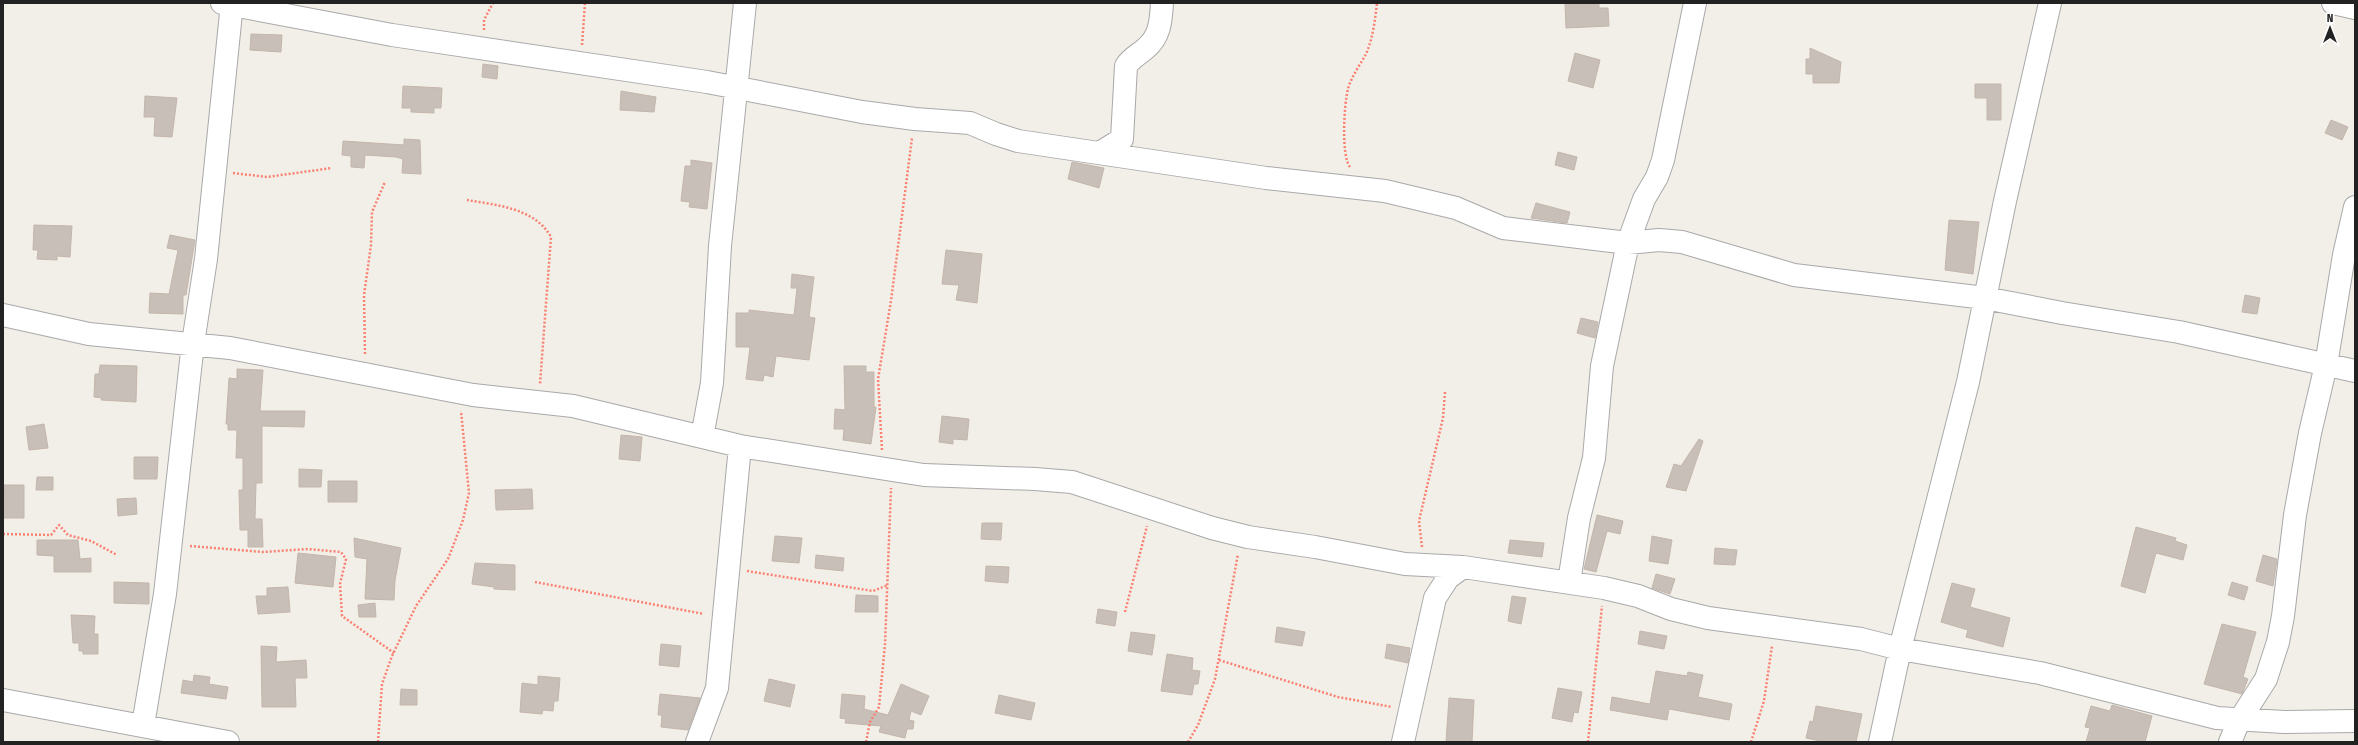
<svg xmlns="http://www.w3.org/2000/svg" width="2358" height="745" font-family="'Fira Sans Condensed',sans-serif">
<rect width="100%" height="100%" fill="#f2efe9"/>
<path fill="#c7bfb8" stroke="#c4b6ab" d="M1565,3h34v5h9l1,18 -43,2z
M251,34l31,1 -1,17 -31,-2z
M1810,48l31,14 -2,21h-26v-9h-7v-15h4z
M1575,53l25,7 -7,28 -25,-7z
M483,64l15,2 -1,13 -15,-2z
M1975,84h26v36h-14v-22h-12z
M403,86l39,2 -1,20h-7v5l-23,-1v-4h-9z
M621,91l35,6 -2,15 -34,-2z
M145,96l32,2 -5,39 -18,-1 1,-19h-11z
M2331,120l17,7 -6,13 -17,-7z
M404,139l16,1 1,34 -19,-1 1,-14 -7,-2 -31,-2 -1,13 -13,-1v-11l-9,-1 1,-14 61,4z
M1558,152l19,5 -3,13 -19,-5z
M691,160l21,3 -5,46 -18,-2 1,-5 -9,-1 4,-35h6z
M1072,162l32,6 -5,20 -31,-9z
M1536,203l34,9 -3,11 -36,-5z
M1949,220l30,2 -6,52 -28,-4z
M34,225l38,1 -2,31 -13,-1v4l-20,-1 1,-9h-5z
M170,235l25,5 -9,55h-3v19l-34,-1 1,-20 19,1 9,-44 -11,-2z
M946,250l36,4 -5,49 -21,-3 3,-15 -17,-1z
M792,274l22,3 -5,40 6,1 -6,42 -33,-4 -3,21 -9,-2 -1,6 -17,-2 4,-32h-14v-34h13v-3l45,5 3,-27h-6z
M2245,295l15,3 -3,16 -15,-2z
M1581,318l17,4 -3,16 -18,-5z
M100,365l37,1 -1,36 -35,-2 1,-2 -8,-1 1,-23h4z
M844,366h22v6h8v35h2l-5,37 -28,-4 1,-11h-10l1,-20 10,1z
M237,369l26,1 -3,41h45l-1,16 -42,-1v57h-6l-1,36h7l1,28h-15v-17h-8l-1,-40h4v-32h-7l1,-28h-9v-6h-2l3,-46 8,1z
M942,416l27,3 -2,21 -14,-1v5l-14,-2z
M44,424l4,24 -19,2 -3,-23z
M621,435l21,2 -2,24 -21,-2z
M1699,439l4,2 -17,50 -20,-4 8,-23 7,2z
M134,457h24l-1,22h-23z
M299,469l23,1 -1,17h-22z
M37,477h16v13h-17z
M328,481h29v21h-29z
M4,485h20v33h-21z
M532,489l1,20 -37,1 -1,-20z
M136,498l1,16 -19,2 -1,-17z
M1597,515l26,6 -3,13 -13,-3 -11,41 -12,-3z
M982,523h20l-1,17 -20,-1z
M2136,527l40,11 -1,3 12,4 -4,15 -27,-7 -11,40 -24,-7z
M775,536l27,2 -3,25 -27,-2z
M1652,536l20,4 -4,24 -19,-3z
M354,538l47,10 -6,32 -1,20 -29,-1 2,-40 -12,-2z
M37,540h41l2,19 11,-1v14h-37v-16l-17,-1z
M1510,540l34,3 -2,14 -34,-4z
M1715,548l22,2 -2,15 -21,-1z
M298,553l38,4 -3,30 -38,-4z
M816,555l28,3 -1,13 -28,-3z
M2263,555l14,4 -4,27 -17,-5z
M475,563l40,2v25l-21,-1v-2l-22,-3z
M986,566l23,1 -1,16 -23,-2z
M1656,574l19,5 -5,15 -18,-6z
M114,582l35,1v21l-35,-1z
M2232,582l16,5 -4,13 -16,-5z
M1952,583l23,6 -5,18 40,11 -7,29 -37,-10 2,-7 -27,-8z
M288,587l2,25 -32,2 -2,-18h11v-8z
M856,595l22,1v16h-23z
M1512,596l14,2 -5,26 -13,-3z
M375,603l1,14h-17l-1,-12z
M1098,609l19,3 -2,14 -19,-3z
M71,615l24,1 -1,18h4v20h-15v-3h-4v-8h-6z
M2222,624l34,8 -13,45 5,2 -6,15 -38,-10z
M1277,627l28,5 -3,14 -27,-4z
M1640,631l27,5 -3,13 -26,-5z
M1131,632l24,3 -3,20 -24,-4z
M661,644l20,2 -2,21 -20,-2z
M1387,644l23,4 -2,15 -23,-5z
M261,646l16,1 -1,15 30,-2 1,18h-12l1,29h-34z
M1167,654l26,4 -1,12 8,1 -2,13h-4l-2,11 -31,-4z
M1656,671l31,5 1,-4 15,3 -5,22 34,7 -3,16 -60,-11 -2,11 -57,-10 2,-13 38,7z
M194,675l16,2 -1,7 19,3 -2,12 -45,-6 2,-13 10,2z
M538,676l22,2 -2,23h-4l-1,10 -10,-1 -1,4 -22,-2 2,-29 16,2z
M769,679l26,6 -5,22 -26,-6z
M901,684l28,12 -8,19 -10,-4 -2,9 5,1 -1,8h-6l-2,9 -26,-6 2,-6 -36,-3 1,-4 -6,-1 2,-24 23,2 -1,13 24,6z
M1558,688l24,4 -4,21 -4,-1 -2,10 -20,-4z
M401,689l16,1v15h-17z
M660,694l40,4 -12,32 -27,-3 1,-12h-4z
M999,695l36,8 -4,17 -36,-7z
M1449,698l25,2 -2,42h-26z
M2112,705l40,11 -7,26h-59l4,-14 -5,-1 6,-21 19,5z
M1816,706l46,8 -6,28h-31l-19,-4 4,-17 3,1z"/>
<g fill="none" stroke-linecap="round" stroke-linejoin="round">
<g stroke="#a9a9a9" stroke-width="24">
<path id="minor" d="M222,3l170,32 315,47 155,30 53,7 55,4 26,11 22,7 248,37 119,13 71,17 47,20 125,15 31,-3 23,2 112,33 191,23 77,15 117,19 176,39
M2333,3l22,5
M1101,152l21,-13 4,-73c5,-8 12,-11 19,-17 15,-12 16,-28 17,-46
M3,315l86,19 141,14 243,47 100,11 167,40 152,24 32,5 111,4 37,3 140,46 36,9 67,10 90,17 58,3 141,21 34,8 33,13 37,9 153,21 39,10 140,24 177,45 67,4 71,-1
M702,437l10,-54 8,-137 25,-243
M1569,582l10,-64 15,-60 8,-92 26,-123 16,-44 13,-22 6,-17 32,-157
M3,700l225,42
M143,725l22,-131 28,-251 13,-84 26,-256
M697,742l20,-54 23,-242
M1403,742l32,-144 13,-20 15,-11
M1880,742l20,-93 68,-267 37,-181 45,-198
M2230,742l9,-21 27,-42 12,-37 5,-26 12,-101 15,-82 16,-68 18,-110 11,-48"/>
</g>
<path stroke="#fa8072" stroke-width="2.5" stroke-dasharray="2 2" stroke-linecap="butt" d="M484,30v-10l9,-17
M582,45l3,-42
M1350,167c-9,-11 -6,-63 -2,-78 3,-12 12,-24 18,-35 7,-16 9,-34 11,-51
M233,173l34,4 65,-9
M467,200c29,5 68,8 84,37l-11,147
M365,354l-1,-59 7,-50 1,-33 13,-30
M882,450l-4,-71 13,-78 21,-163
M3,534l48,1 8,-10 9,10 23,6 26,14
M190,546l73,6 45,-3 33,3 5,7 -6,25 2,32 52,37
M1422,547l-3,-26 24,-103 2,-26
M747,571l126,20 15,-6
M535,582l169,32
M1125,612l22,-86
M1219,660l119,37 54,10
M378,742l4,-58 10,-28 24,-50 32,-47 15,-39 6,-27 -8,-82
M866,742l4,-20 9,-15 6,-63 6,-156
M1188,742l10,-17 17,-46 23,-125
M1588,742l14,-136
M1751,742l13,-41 8,-55"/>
<use href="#minor" stroke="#fff" stroke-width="22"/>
</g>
<rect width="2358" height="745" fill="none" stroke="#222222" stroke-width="8"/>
<g transform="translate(2330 28)" stroke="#ffffff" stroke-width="3" paint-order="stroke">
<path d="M0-3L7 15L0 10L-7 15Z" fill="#222222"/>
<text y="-6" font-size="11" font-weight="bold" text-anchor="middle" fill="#222222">N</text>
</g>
</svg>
